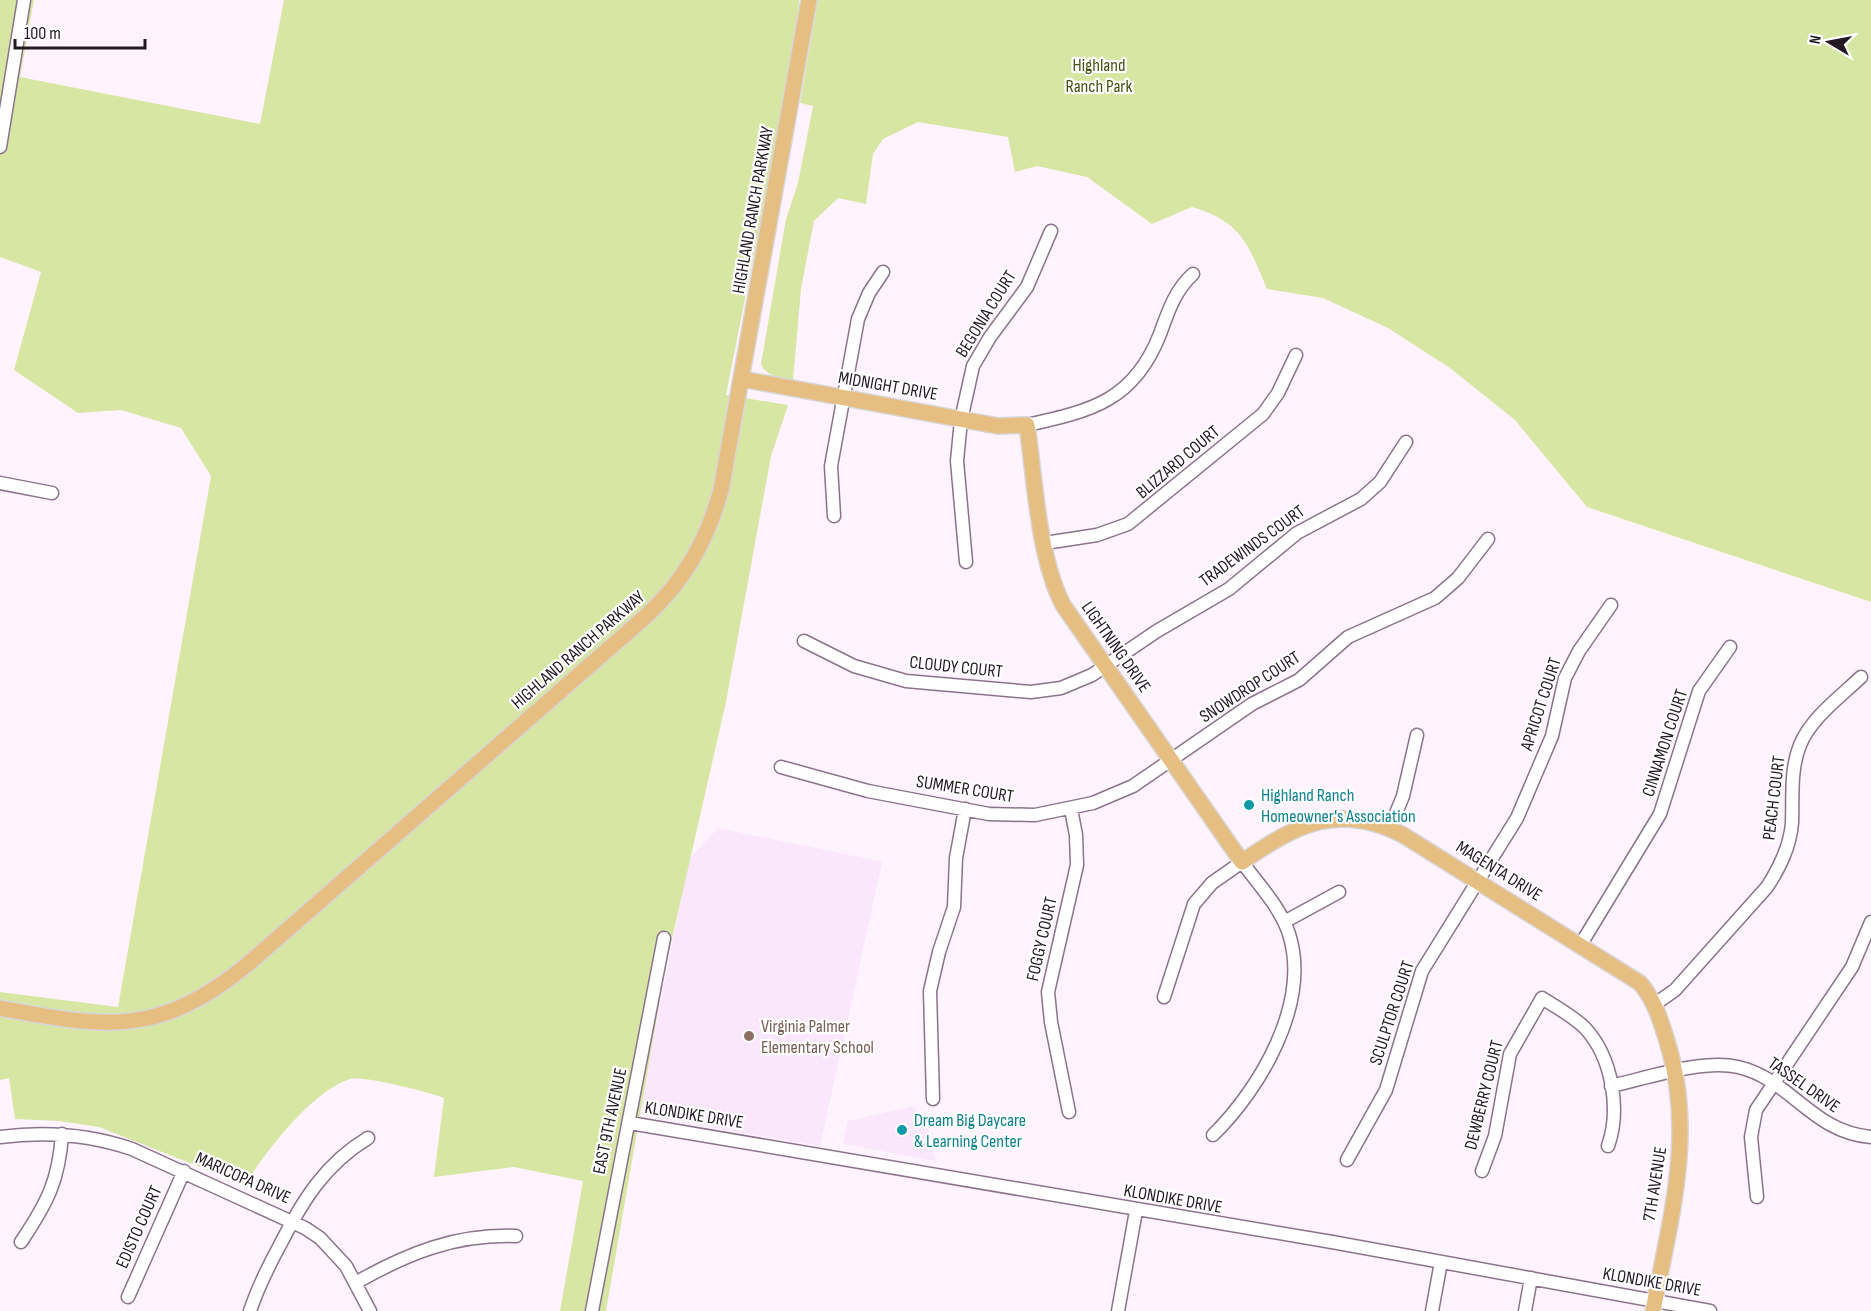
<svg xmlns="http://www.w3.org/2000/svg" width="1871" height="1311" font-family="'Sofia Sans Condensed',sans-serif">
<rect width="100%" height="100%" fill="#fef3fe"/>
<path fill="#fbe7fb" d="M718,828l164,34 -62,284 -172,-30 -8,-9 49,-248z
M914,1106l11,13 11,42 -93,-17 5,-23z"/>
<path fill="#d8e6a3" d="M0,0h34l-14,77 240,47 24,-124h515l-2,30 -13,71 -58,294 62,10 -17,51 -45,246 -60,263 -60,346h-46l23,-130 -69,-14 -80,10 10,-79c-14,-6 -82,-23 -94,-19 -38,12 -85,73 -105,106l-146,-58 -40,-6 -44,-2 -6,-41 -9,2v-88l118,15 93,-531 -30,-48 -60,-18 -43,3 -64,-43 27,-98 -41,-15z
M818,0h1053v602l-284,-95 -72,-87 -65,-52 -62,-40 -65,-30 -56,-9c-19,-45 -25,-67 -75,-82l-40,17 -65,-47 -50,-11 -22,6 -7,-35 -90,-15 -35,17 -10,15 -7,50 -28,-6 -24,23 -13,68 -8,91c-13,-3 -27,-3 -32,-16l25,-145 12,-36 15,-77 -13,-3z"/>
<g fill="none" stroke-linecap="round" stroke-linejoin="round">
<g stroke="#8b738b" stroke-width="15">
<path id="minor" d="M0,147l24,-147
M1027,425c64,-14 107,-24 133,-91 8,-22 15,-44 33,-60
M0,483l52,10
M834,516l-3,-50 27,-147 11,-26 14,-21
M1045,543l52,-8 31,-11 135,-110 15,-21 18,-38
M966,562l-9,-101 4,-41 12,-54 17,-29 37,-50 24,-56
M804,641l50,25 52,15 125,11 30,-4 31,-13 65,-44 72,-42 68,-56 64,-34 19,-17 26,-40
M781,767l87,24 121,23 46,1 58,-12 40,-17 119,-82 47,-24 49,-43 87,-39 23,-20 30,-39
M1390,828l13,-32 14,-61
M1284,922l55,-30
M1581,944l79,-130 39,-123 31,-44
M1164,997l30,-93 18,-21 30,-21c16,22 39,46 47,72 22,69 -29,155 -76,201
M1655,1004l20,-14 92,-103c13,-20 23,-40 25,-64 1,-26 -2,-53 8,-78 11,-27 40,-48 61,-68
M1611,1086c36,-8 91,-27 127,-19 53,12 73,65 133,70
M933,1099l-3,-108 9,-39 15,-45 2,-49 9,-49
M1069,1112l-18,-90 -3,-30 29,-127 -1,-30 -5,-26
M630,1123l702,119 378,69
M0,1137c46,-6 88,-3 132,12l173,79 15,10 26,28 24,45
M1347,1160l39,-70 36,-119 95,-153 35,-82 13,-58 14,-27 32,-46
M1482,1171l13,-35 15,-82 32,-56c14,9 31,18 43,30 27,29 36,81 23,118
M1757,1197l-6,-60 5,-27 96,-143 19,-45
M21,1242c26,-39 38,-61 41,-108
M357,1282c51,-29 99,-48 159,-46
M128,1297l56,-126
M250,1311c8,-24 19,-46 31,-68 22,-43 44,-79 87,-105
M592,1311l72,-373
M1118,1311l18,-100
M1432,1311l9,-49
M1525,1311l6,-33"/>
</g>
<g stroke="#d7d6d7" stroke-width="18">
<path id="major" d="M742,379l256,47 29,-1c8,56 11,131 36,180l179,257c55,-38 96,-60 161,-27l237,148c15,18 20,36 27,58 29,93 3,177 -14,270
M0,1008c107,20 159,29 248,-44l396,-346c40,-36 63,-77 77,-128l88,-490"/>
</g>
<use href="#minor" stroke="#fff" stroke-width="12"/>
<use href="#major" stroke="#e6be82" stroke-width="15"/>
</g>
<g fill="#0f9aa8" stroke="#fff" stroke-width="2">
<circle cx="1249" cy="805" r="6"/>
<circle cx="902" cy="1130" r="6"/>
</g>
<circle fill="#8d6e63" stroke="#fff" stroke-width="2" cx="749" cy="1036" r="6"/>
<g text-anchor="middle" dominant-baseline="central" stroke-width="4.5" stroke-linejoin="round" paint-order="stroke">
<g font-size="18" fill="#485113" stroke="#fff">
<text x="1099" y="65">Highland<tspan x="1099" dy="21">Ranch Park</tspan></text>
</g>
<g font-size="18" fill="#221923" stroke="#fff">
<text transform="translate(753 210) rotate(-80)">HIGHLAND RANCH PARKWAY</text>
<text transform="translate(986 314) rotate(-58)">BEGONIA COURT</text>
<text transform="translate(888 386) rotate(10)">MIDNIGHT DRIVE</text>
<text transform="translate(1178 462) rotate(-40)">BLIZZARD COURT</text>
<text transform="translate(1252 546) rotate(-36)">TRADEWINDS COURT</text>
<text transform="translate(1116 647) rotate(55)">LIGHTNING DRIVE</text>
<text transform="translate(578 650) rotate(-41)">HIGHLAND RANCH PARKWAY</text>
<text transform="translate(956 667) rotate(6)">CLOUDY COURT</text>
<text transform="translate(1250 687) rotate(-33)">SNOWDROP COURT</text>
<text transform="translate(1541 704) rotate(-72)">APRICOT COURT</text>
<text transform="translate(1665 743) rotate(-72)">CINNAMON COURT</text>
<text transform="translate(965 789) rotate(9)">SUMMER COURT</text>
<text transform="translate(1774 798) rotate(-83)">PEACH COURT</text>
<text transform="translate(1499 871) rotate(32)">MAGENTA DRIVE</text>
<text transform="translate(1042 939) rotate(-77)">FOGGY COURT</text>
<text transform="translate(1392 1013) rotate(-72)">SCULPTOR COURT</text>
<text transform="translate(1804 1085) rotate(35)">TASSEL DRIVE</text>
<text transform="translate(1484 1095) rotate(-76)">DEWBERRY COURT</text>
<text transform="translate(694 1115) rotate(9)">KLONDIKE DRIVE</text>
<text transform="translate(610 1121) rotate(-78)">EAST 9TH AVENUE</text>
<text transform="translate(243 1178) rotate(24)">MARICOPA DRIVE</text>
<text transform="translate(1655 1184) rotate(-81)">7TH AVENUE</text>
<text transform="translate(1173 1199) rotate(10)">KLONDIKE DRIVE</text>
<text transform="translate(139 1227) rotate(-66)">EDISTO COURT</text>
<text transform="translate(1652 1282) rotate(10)">KLONDIKE DRIVE</text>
</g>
<g font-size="18" fill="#0d838f" stroke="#fff" text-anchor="start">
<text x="1261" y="795">Highland Ranch<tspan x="1261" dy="21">Homeowner's Association</tspan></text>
<text x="914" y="1120">Dream Big Daycare<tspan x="914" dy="21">&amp; Learning Center</tspan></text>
</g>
<g font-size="18" fill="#785e54" stroke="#fff" text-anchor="start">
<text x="761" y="1026">Virginia Palmer<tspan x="761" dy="21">Elementary School</tspan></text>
</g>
</g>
<g transform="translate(1829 42) rotate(280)" stroke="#ffffff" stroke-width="4.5" paint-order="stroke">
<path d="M0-4.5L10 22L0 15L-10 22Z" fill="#221923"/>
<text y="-9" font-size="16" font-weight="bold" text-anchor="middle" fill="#221923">N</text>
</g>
<path d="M15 39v9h130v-9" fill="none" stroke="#221923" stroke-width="3"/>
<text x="24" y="39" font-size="18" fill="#221923" stroke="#ffffff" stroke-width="4.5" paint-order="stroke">100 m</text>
</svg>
